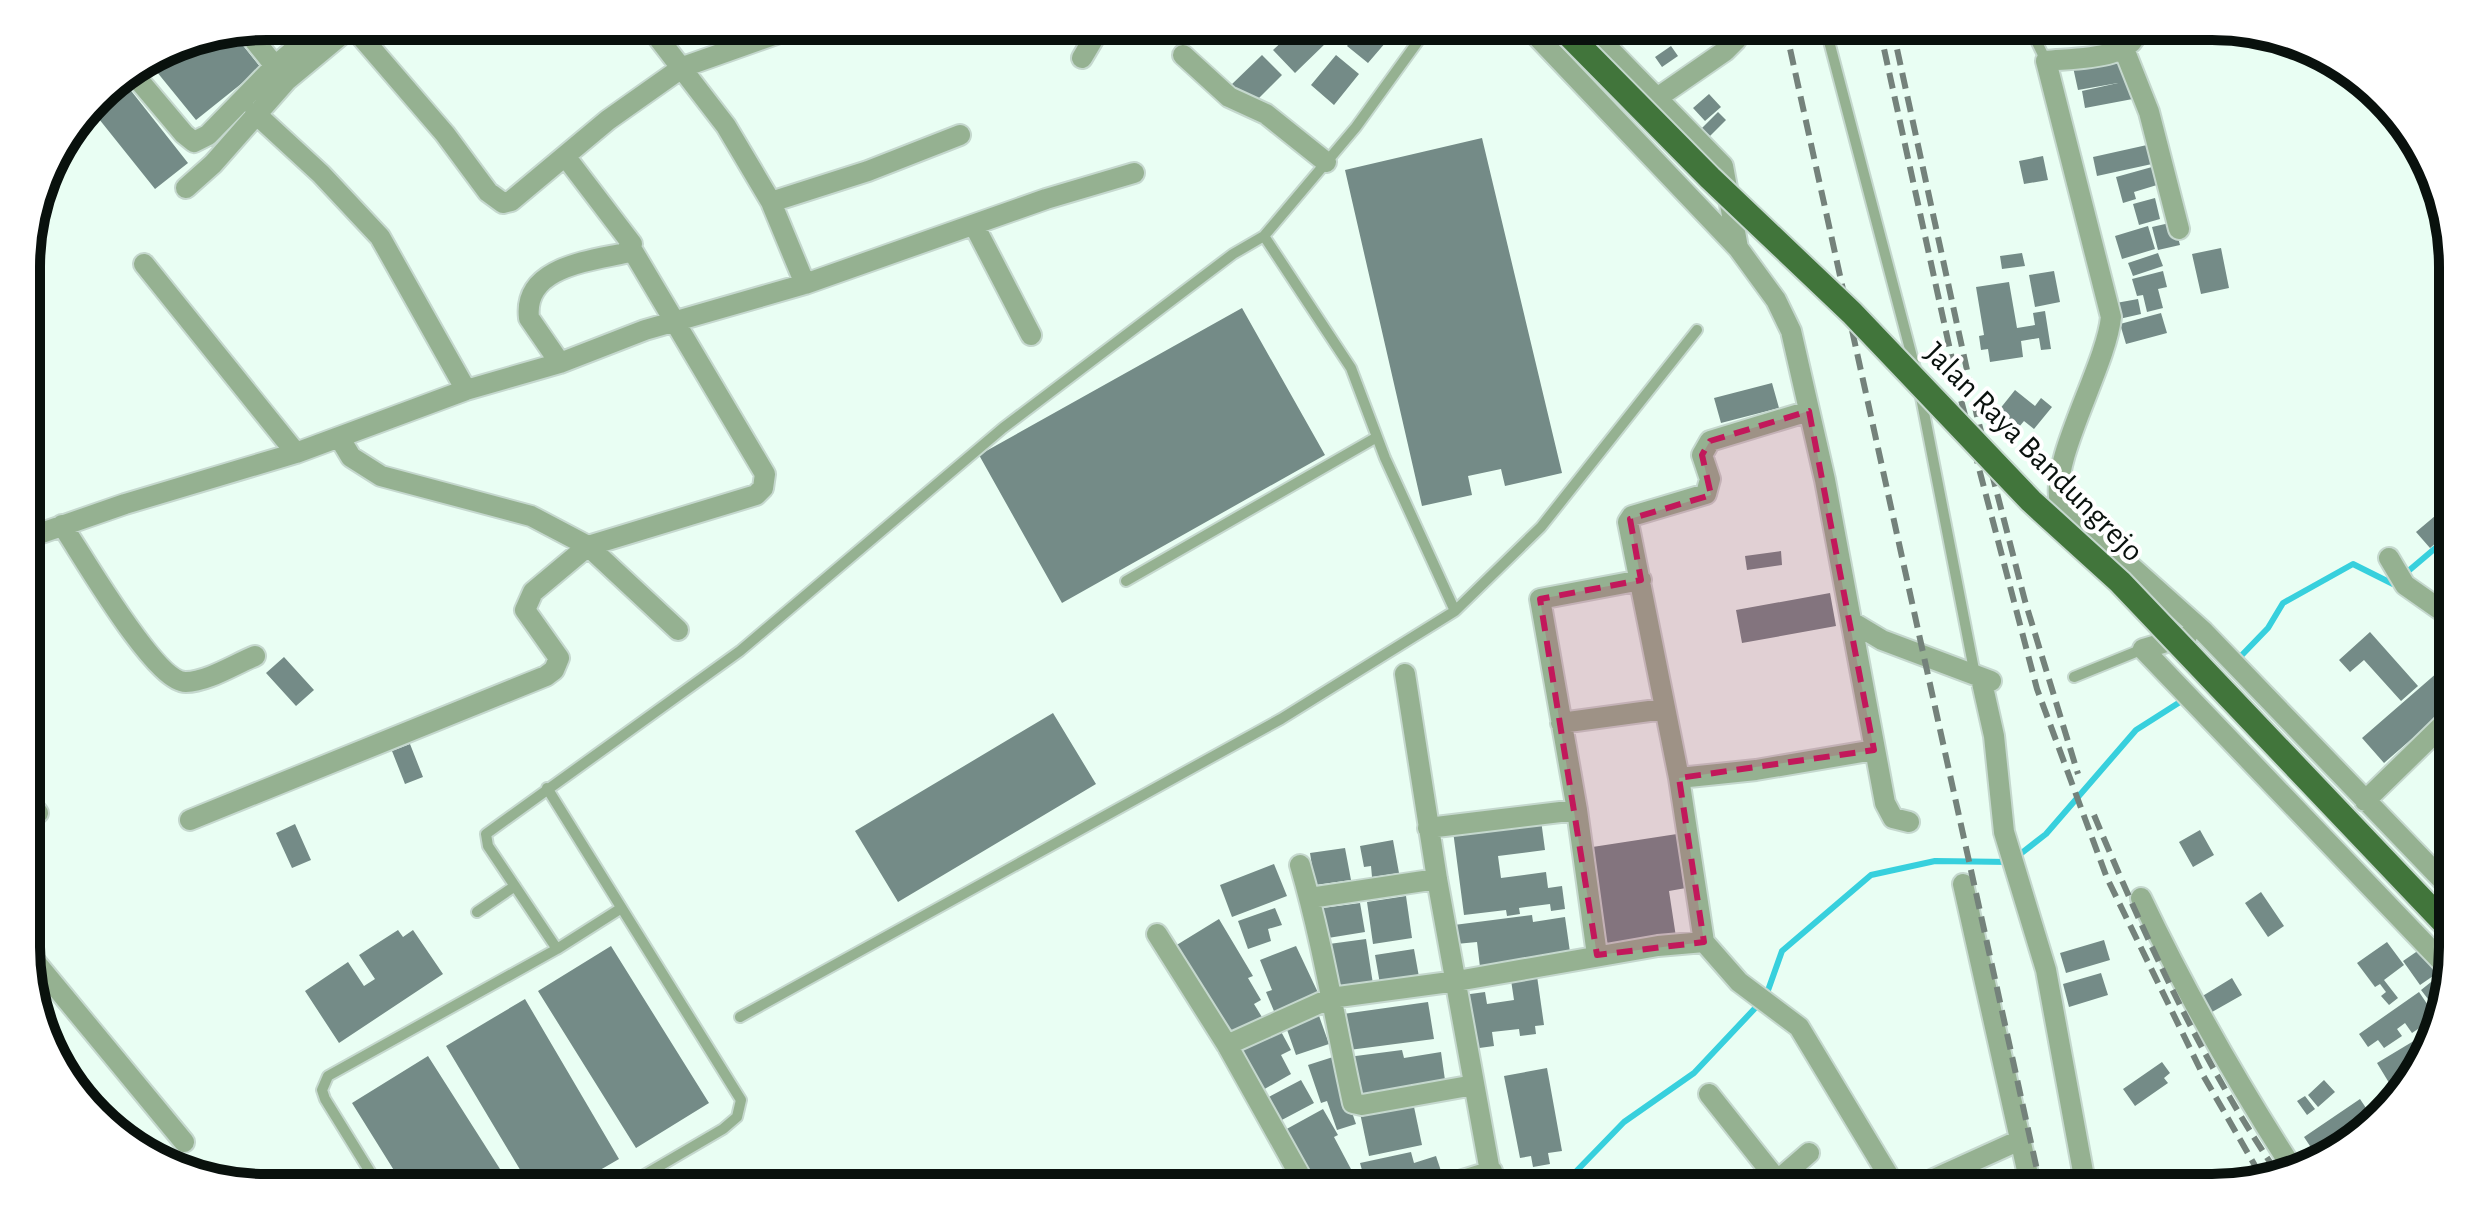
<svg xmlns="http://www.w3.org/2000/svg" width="2479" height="1214" font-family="'Alegreya Sans',sans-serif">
<rect width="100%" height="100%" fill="#e9fef3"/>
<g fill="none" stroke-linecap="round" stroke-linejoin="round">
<path stroke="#37d0dd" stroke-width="6" d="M2240,657l28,-29 15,-25 70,-39 40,20 59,-50
M1766,996l16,-45 89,-76 64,-14 75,1 36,-28 90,-104 44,-28
M1560,1188l64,-66 70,-49 65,-69"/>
</g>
<path fill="#748b87" d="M269,26h25l-15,12z
M1299,26h13l15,16 -32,31 -22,-23z
M1329,26h22l-11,11z
M1363,26h18l11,9 -24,28 -21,-17z
M1650,26h34l4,9 -11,5 -7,-13 -16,8z
M233,33l28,35 -65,52 -48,-59 27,-17z
M1671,46l7,10 -16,11 -7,-10z
M1262,55l20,20 -32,32 -21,-20z
M1336,55l23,19 -25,31 -23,-20z
M2120,58l5,25 9,-2 4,17 -53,10 -3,-17 36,-8 -40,7 -5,-23z
M121,78l67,85 -33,26 -64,-80 17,-23z
M1709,94l12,13 -16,14 -12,-13z
M1718,112l8,8 -16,16 -8,-8z
M1482,138l80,335 -57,13 -4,-17 -33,7 4,19 -50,11 -77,-336z
M2147,145l5,19 -55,12 -4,-19z
M2043,156l5,24 -24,4 -5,-23z
M2152,167l5,18 -23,7 2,7 -13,4 -7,-26z
M2155,198l5,21 -21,6 -6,-21z
M2174,222l6,23 -22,5 -6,-23z
M2148,226l7,23 -33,10 -7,-23z
M2221,248l8,40 -28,6 -9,-40z
M2022,253l3,13 -23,3 -2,-13z
M2158,253l5,13 -30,10 -5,-13z
M2054,271l6,31 -25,5 -6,-32z
M2163,271l4,16 -9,2 5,19 -16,4 -4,-17 -6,1 -5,-17z
M2009,282l8,46 18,-3 -2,-12 12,-2 6,38 -10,1 -2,-12 -18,3 2,16 -33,5 -2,-13 -7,1 -2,-14 5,-1 -8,-48z
M2138,299l3,15 -22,5 -3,-16z
M1242,308l83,147 -263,148 -83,-148z
M2161,313l6,20 -41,11 -6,-20z
M1772,383l7,25 -58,15 -7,-25z
M2015,390l20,16 6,-8 11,9 -18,22 -10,-8 -5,6 -20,-17z
M2448,505l4,4v20l-22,19 -14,-16z
M1781,551l1,14 -35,5 -2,-14z
M2452,558v27l-14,-15z
M1830,593l6,33 -94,17 -6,-33z
M2370,632l48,54 -17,15 -37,-41 -14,12 -11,-12z
M284,657l30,33 -18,16 -30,-33z
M2438,672l14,17v15l-68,59 -22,-25z
M1053,713l43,71 -198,118 -43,-71z
M410,744l13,33 -18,7 -13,-33z
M1541,820l4,30 -47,6 3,22 45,-6 2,16 14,-2 3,23 -14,2 -1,-7 -31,4 1,6 -13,2 -1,-6 -42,5 -11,-84z
M295,824l16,36 -19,8 -16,-35z
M2200,830l14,25 -21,12 -14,-25z
M1677,834l9,54 -17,3 7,46 -73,11 -17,-100z
M1393,840l6,33 -27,4 -1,-11 -7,1 -4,-21z
M1345,848l6,32 -36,5 -5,-32z
M1274,864l13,32 -55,21 -12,-32z
M2261,892l23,34 -16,11 -23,-34z
M1406,896l6,42 -39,6 -6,-42z
M1360,903l5,29 -37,6 -5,-30z
M1275,908l7,17 -14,4 3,12 -23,8 -10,-28z
M1532,915l1,7 32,-5 5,35 -90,15 -3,-25 -21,2 -2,-19z
M1219,919l34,57 -5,2 13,22 -7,4 11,18 -27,16 -4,-8 -6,3 -53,-87z
M398,930l5,7 10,-7 30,44 -104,69 -34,-52 43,-29 16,24 11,-7 -16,-24z
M1366,939l7,45 -37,6 -7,-46z
M2104,940l6,20 -44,13 -6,-20z
M2387,942l17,23 -20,15 14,18 -9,7 -8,-9 5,-4 -6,-8 -5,3 -18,-24z
M611,946l98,157 -73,45 -98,-157z
M1296,946l25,53 -45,17 -10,-24 6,-2 -12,-30z
M1414,949l5,28 -39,7 -5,-29z
M2419,950l17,24 -16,11 -17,-24z
M2101,973l7,22 -39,12 -6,-23z
M1537,976l7,49 -9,1 1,8 -16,2 -1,-7 -27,3 2,14 -22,3 -9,-54 22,-3 2,12 27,-4 -3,-20z
M2232,978l10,17 -37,21 -9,-16z
M2436,978l8,9 -6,25 -17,-22z
M2419,992l17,25 -24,16 -7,-10 -8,6 5,7 -18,12 -6,-8 -10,7 -9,-13z
M525,999l94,160 -50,29h-38l-85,-142z
M1428,1002l6,37 -85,11 -6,-36z
M1318,1013l11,31 -33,11 -11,-31z
M2436,1019l-3,16 -4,14 -11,-14z
M1278,1026l13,24 -10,5 10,19 -30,17 -23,-43z
M2417,1039l10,16 -33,36 -17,-28z
M1402,1050l2,8 37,-6 5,35 -92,12 -6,-42z
M428,1056l84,132h-107l-53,-85z
M1333,1057l23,67 -19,6 -10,-29 -6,2 -13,-38z
M2162,1062l8,11 -6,5 4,5 -33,23 -12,-17z
M1547,1068l15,83 -14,2 2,11 -17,3 -2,-11 -11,2 -16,-82z
M1301,1080l13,23 -36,19 -13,-23z
M2324,1080l11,12 -17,15 -10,-12z
M2305,1096l10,13 -8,6 -10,-14z
M2360,1099l12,18 -56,38 -12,-18z
M1413,1102l9,43 -53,11 -9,-43z
M1323,1109l15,26 -4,2 27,51h-38l-7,-12 -6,3 -27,-48z
M2362,1128l-16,19 -20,7v-1z
M1411,1152l3,11 22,-7 9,27 -16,5h-62l-7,-25z"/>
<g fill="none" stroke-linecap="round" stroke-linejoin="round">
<g stroke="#c5d8ce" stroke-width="14">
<path id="service" d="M1825,26l91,346
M2029,26l17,35
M1264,236l87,132 34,90 70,153 86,-84 156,-197
M1920,392l55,283
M1126,581l251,-144
M2074,677l69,-28
M547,788l194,312 -4,17 -14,12 -101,59
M620,909l-63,40 -69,-103 -2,-12 254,-183 263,-223 230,-174 31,-18 92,-109 73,-101
M477,912l38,-26
M740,1017l541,-298 174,-108
M380,1188l-55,-89 -3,-9 6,-14 229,-127"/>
</g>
<g stroke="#c5d8ce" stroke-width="24">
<path id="minor" d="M352,26l93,108 43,58 15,11 8,-2 97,-81 75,-53 116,-41
M649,26l77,100 45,76 34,82
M1527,26l211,222 38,52 15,31 34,149 60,323 8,15 16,4
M1587,26l136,140 15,82
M2137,26c1,35 -66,32 -91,35l65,256c-5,50 -62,143 -51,186l143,128 250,260
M246,30l29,36
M2124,49l25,63 30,117
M1183,55l46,42 37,17 60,48
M1082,58l19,-32
M131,71l53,63 10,8 14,-7 67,-69 47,-40
M1657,98l68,-47 11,-11 2,-14
M255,113l66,61 59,63 86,153
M186,188l27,-24 74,-84 65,-54
M771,202l97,-31 92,-36
M974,225l57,110
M144,264l152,189
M560,363l-31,-45c-6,-51 60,-57 96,-65l7,-9 -67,-88
M1809,411l-99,30 -8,14 8,24 -4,15 -74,22 -4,6 51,256 25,164 35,40 60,45 97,161
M339,437l12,20 30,19 150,40 57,30 90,84
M62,525c19,28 93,158 124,157 21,0 49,-18 69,-26
M27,538l98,-34 171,-51 170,-63 94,-27 85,-33 160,-46 241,-85 88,-26
M2389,558l16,27 47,33
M1852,622l30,18 109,41
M2187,636l-44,13 305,319
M1405,674l32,205 56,309
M1981,678l13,58 10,96 42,138 40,218
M1561,723l103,-14
M1679,778l77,-8 118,-20
M28,800l10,13
M2365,801l87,-85
M190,820l356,-144 8,-6 5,-12 -34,-48 8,-18 55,-46 168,-51 7,-7 2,-14 -134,-226
M1428,828l149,-18
M1300,865c23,79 35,157 53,238l9,2 112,-20
M1963,884l68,304
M1310,898l127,-19
M2141,898c44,93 94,181 150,268
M1157,934l70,111 80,143
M28,953l156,189
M1597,955l-20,-145 -37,-211 101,-19
M1227,1045l104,-47 126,-17 201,-35 46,-4
M1709,1094l69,87
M1770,1187l39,-34
M1437,1188l55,-17
M1914,1188l106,-48"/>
</g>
<use href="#service" stroke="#95b191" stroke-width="10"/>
<use href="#minor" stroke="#95b191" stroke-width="20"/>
<path stroke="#74827b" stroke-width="6" stroke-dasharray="16 8" stroke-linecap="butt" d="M1785,26l256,1162
M1879,26l82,374 76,289 70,189 96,197 58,101
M1892,26l85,390 48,185 53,173
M2094,815c51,122 108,247 182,356"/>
<g stroke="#c5d8ce" stroke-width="28" stroke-linecap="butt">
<path id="primary-bridge" d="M1560,26l150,152 142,135 179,188 89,81 333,350"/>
</g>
<use href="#primary-bridge" stroke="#41753b" stroke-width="24"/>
</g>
<path fill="#c2185b" fill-opacity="0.2" stroke="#c2185b" stroke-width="6" stroke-dasharray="16 10" stroke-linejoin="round" d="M1809,411l65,339 -195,28 25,164 -107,13 -57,-356 101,-19 -11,-61 81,-24 -9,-40 8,-14z"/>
<g text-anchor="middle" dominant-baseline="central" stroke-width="8" stroke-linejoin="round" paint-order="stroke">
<g font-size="32" fill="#09110d" stroke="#fff">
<text transform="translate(2034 452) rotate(45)">Jalan Raya Bandungrejo</text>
</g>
</g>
<path d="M0 0H2479V1214H0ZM267 40H2212A227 227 0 0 1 2439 267V947A227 227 0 0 1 2212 1174H267A227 227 0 0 1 40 947V267A227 227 0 0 1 267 40Z" fill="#fff" fill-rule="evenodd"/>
<path fill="none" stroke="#09110d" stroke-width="10" d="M267 40H2212A227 227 0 0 1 2439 267V947A227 227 0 0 1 2212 1174H267A227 227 0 0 1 40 947V267A227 227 0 0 1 267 40Z"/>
</svg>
